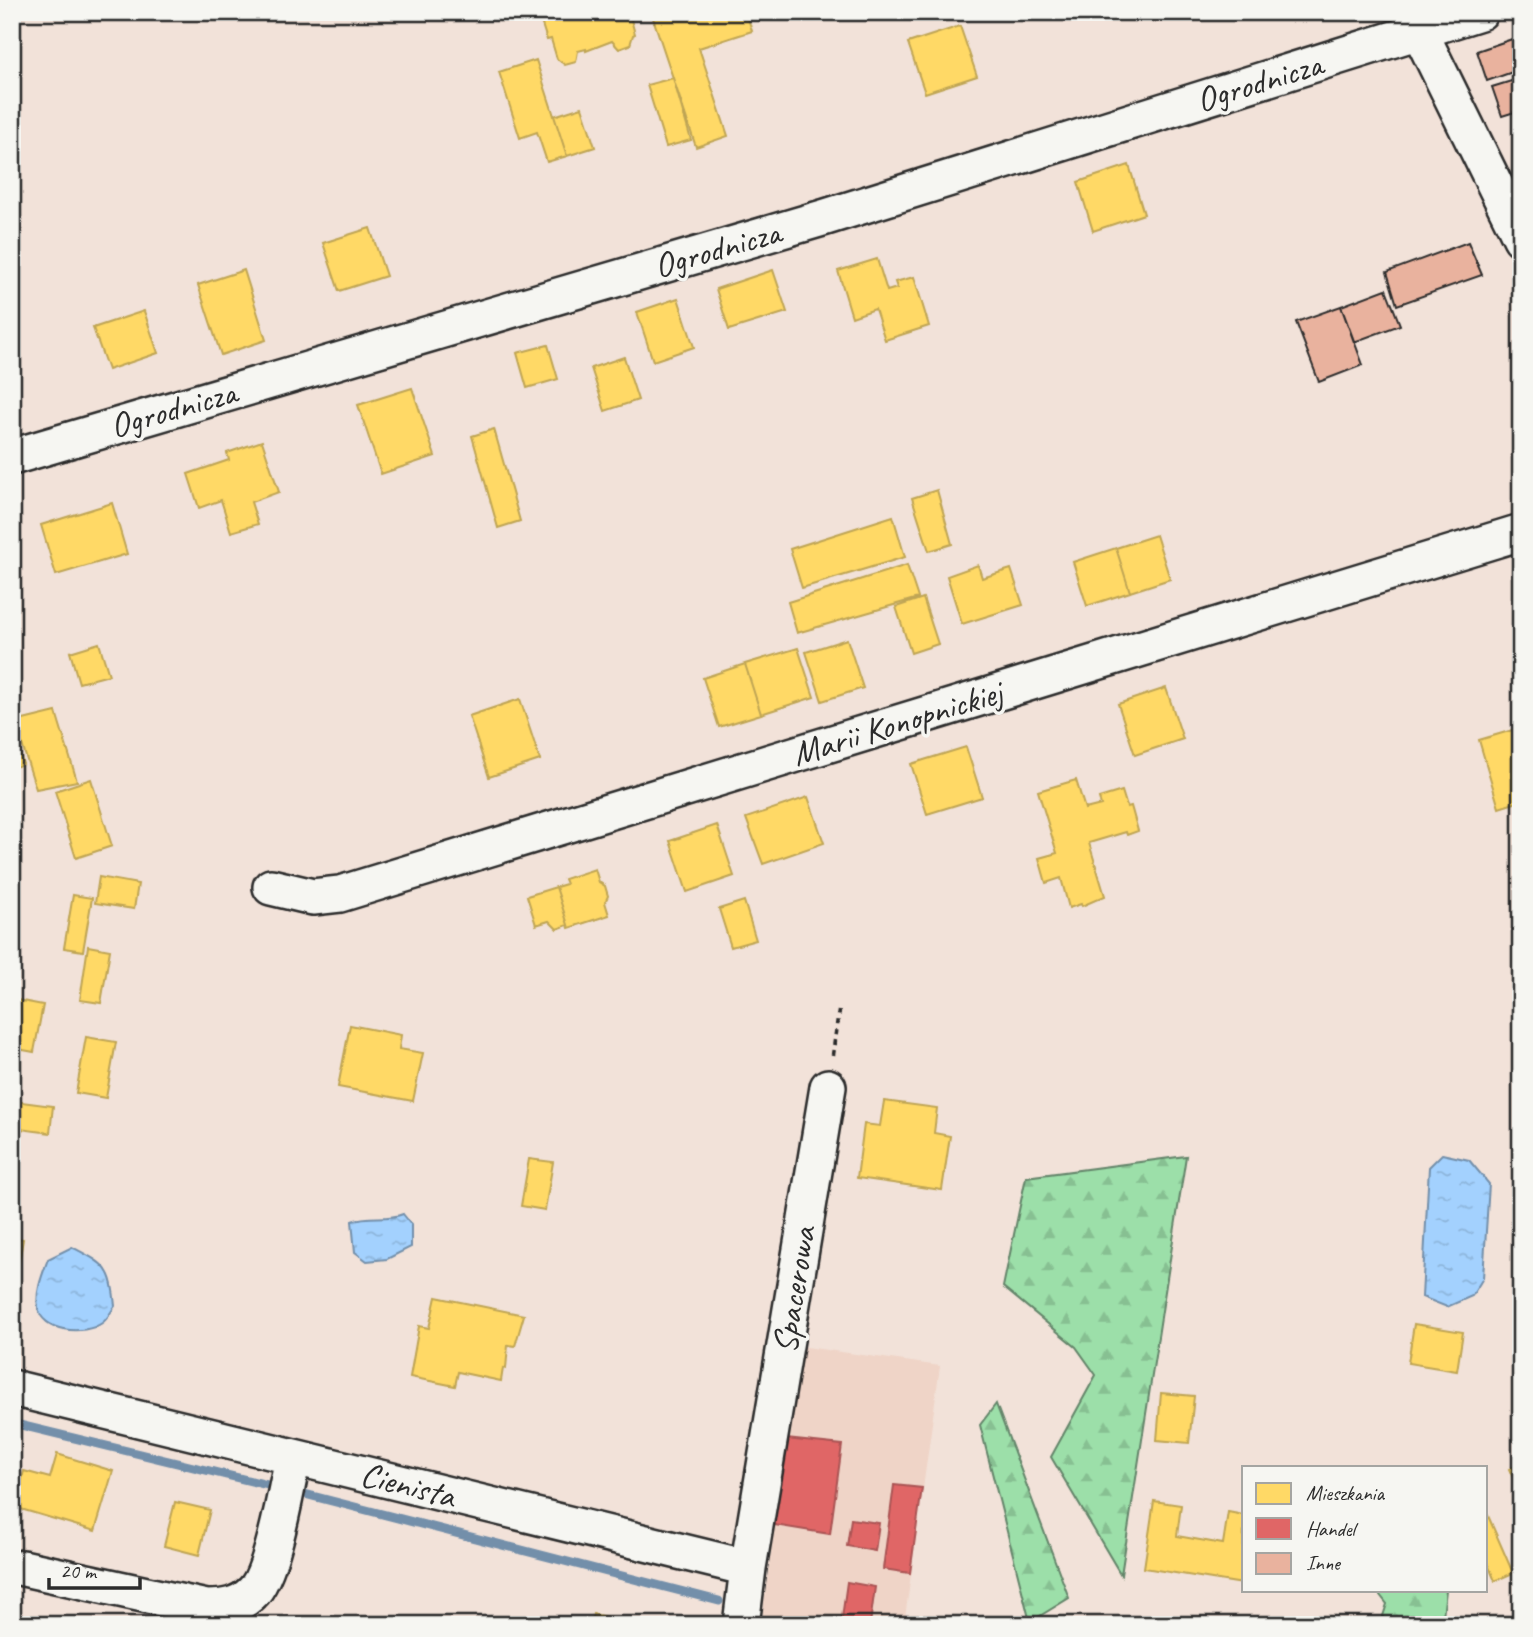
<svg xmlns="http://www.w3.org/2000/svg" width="1533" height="1637" font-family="Caveat,sans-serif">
<defs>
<pattern id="forest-firs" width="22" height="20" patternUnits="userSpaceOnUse" patternTransform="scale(1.75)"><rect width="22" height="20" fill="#9cdfa9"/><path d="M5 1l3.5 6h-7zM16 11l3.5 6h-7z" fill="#87c092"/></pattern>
<pattern id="water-ripples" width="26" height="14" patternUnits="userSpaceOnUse" patternTransform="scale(1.75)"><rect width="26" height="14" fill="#a3d1fe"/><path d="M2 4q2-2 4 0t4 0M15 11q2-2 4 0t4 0" fill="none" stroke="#8cb4da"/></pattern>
</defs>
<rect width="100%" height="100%" fill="#f2e2d9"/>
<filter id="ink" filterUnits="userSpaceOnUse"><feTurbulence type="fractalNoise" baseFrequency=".0143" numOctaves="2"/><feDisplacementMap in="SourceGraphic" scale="14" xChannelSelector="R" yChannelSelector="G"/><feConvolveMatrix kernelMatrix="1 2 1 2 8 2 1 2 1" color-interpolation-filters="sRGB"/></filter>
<g filter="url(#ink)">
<path fill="#efd4c7" d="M799,1346l141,20 -36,259h-143z"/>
<path fill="url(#forest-firs)" stroke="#64856a" stroke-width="2" d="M1186,1156l-65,419 -70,-118 45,-82 -20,-28 -73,-60 23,-110z
M996,1404l73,194 -39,24 -50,-197z
M1376,1590h70l-4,35h-62l7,-21z"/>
<path fill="url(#water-ripples)" stroke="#738faa" stroke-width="2" d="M1442,1154l27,6 20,24 -6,94 -11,18 -25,11 -25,-10 7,-130z
M403,1214l8,10v23l-24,12 -20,2 -12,-9 -3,-31c17,-7 35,0 51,-7z
M72,1247c34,18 39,19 43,59 -4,5 -8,14 -13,17 -18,13 -61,9 -64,-16 -3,-16 5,-34 10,-48z"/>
<path fill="#ffd966" stroke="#bfa554" stroke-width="2" d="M538,12h88l2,5 2,-1 5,18 -2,1 -3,10 -11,4 -7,-8 -26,10v-2l-8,2 -2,11 -11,3 -8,-6 -6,-20 -4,1z
M651,12h95l6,19 -53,17 29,88 -32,11z
M960,26l17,50 -52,17 -17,-50z
M536,60l31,96 -20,6 -10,-30 -17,6 -21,-66z
M673,78l18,62 -25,7 -19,-62z
M582,107l13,40 -28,9 -13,-40z
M1129,165l15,49 -51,17 -15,-49z
M370,228l16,48 -47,15 -16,-48z
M877,259l10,32 10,-3 -2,-6 19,-5 15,49 -44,14 -10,-31 -23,8 -14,-46z
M244,270l22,70 -45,15 -23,-70z
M773,270l14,42 -58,18 -13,-41z
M678,298l16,49 -41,14 -16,-49z
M144,311l14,42 -50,17 -15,-42z
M548,345l10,34 -31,9 -10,-35z
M624,357l14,43 -33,11 -14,-43z
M412,388l23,68 -54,18 -23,-69z
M494,429l26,92 -22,7 -26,-92z
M262,441l17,51 -28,10 7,22 -27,8 -10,-32 -22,8 -11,-34 41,-14 -2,-7z
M937,490l15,54 -23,7 -17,-53z
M112,503l15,51 -71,21 -15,-50z
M893,516l12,41 -103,31 -12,-39z
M1156,535l14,44 -40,13 -14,-44z
M1116,548l14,44 -43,14 -14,-44z
M907,565l11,33 -121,35 -9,-31z
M978,565l4,13 29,-9 12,36 -61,19 -15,-48z
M923,598l15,46 -27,9 -15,-46z
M847,639l16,49 -41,13 -16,-49z
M99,643l10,32 -30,8 -9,-31z
M798,648l16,49 -53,17 -16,-50z
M745,664l16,50 -42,13 -16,-49z
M1166,688l17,51 -48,16 -17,-51z
M520,699l20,61 -51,17 -20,-61z
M56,712l21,69 -41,8 -21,-67z
M1516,729l5,15v57l-22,7 -20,-68z
M12,733l11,31 -11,4z
M966,747l16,50 -55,17 -16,-50z
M91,779l21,67 -36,12 -21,-67z
M1076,780l9,29 16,-4 -2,-7 23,-7 5,16 4,-1 7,25 -11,4 -1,-3 -37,11 16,53 -23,10 -1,-2 -12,4 -8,-30 -15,5 -7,-25 18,-5 -19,-62z
M808,797l16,46 -61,21 -17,-46z
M717,825l17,51 -47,16 -17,-51z
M595,869l4,13 6,4 3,10 -3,6 4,13 -40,13 -13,-41 10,-3 -2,-5z
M99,877l39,7 -4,25 -39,-6z
M556,887l12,38 -11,4 -8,-8 -13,4 -9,-29z
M73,895l19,3 -9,53 -19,-3z
M744,901l12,39 -25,7 -12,-38z
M88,946l22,4 -9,53 -21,-3z
M12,999l31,6 -9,47 -22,-4z
M350,1025l51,10 -2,14 24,4 -10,48 -75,-14z
M86,1037l30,5 -10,56 -30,-5z
M14,1101l39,5 -3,27 -38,-5z
M884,1101l53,7 -3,25 16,3 -8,54 -85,-12 7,-54 16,2z
M529,1159l24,3 -8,48 -24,-4z
M12,1237l11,2 -11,64z
M436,1297l88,18 -9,31 -7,-1 -2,24 -3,-1 -2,13 -43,-9 -3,14 -45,-9 9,-51 10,2z
M1414,1324l49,8 -6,39 -49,-8z
M1161,1393l33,3 -5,47 -32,-3z
M57,1454l56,17 -18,60 -81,-24 10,-36 26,7z
M1521,1463v32l-12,-26z
M1154,1501l27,4 -4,31 46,8 5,-32 16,3 -1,69 -99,-16z
M175,1502l35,8 -11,45 -35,-9z
M1486,1511l27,62 -18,8 -9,-21z
M593,1614l46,11h-49z"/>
<path fill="#e06666" stroke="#aa5454" stroke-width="2" d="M786,1439l56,6 -12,89 -56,-9z
M894,1485l28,3 -12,85 -27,-4z
M851,1519l28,4 -4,28 -28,-5z
M847,1582l28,5 -5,37 4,1h-33z"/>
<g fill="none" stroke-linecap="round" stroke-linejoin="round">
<path stroke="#738faa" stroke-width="9" d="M12,1423l268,65
M293,1491l426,110"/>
</g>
<path fill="#e9b29e" stroke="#2b2b2b" stroke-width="2" d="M1521,36v33l-34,12 -10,-30z
M1521,78v32l-19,6 -10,-29z
M1468,242l14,33 -85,30 -10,-33z
M1386,289l14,36 -46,17 -13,-36z
M1341,306l22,59 -44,17 -23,-60z"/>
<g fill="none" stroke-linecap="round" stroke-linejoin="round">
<g stroke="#2b2b2b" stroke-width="40">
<path id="minor" d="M1410,12l111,226
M12,457l814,-240 654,-205
M271,887l42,10 27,-3 1181,-362
M12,1388l736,180
M23,1568l184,40c17,0 32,-2 45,-15 20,-17 35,-107 41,-136
M741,1625l7,-57 80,-481"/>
</g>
<path stroke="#2b2b2b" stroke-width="4.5" stroke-dasharray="5 5" stroke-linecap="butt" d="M833,1055l6,-44"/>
<use href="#minor" stroke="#f6f6f2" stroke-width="35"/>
</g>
</g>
<g text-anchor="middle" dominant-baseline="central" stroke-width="7" stroke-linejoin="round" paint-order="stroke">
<g font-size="35" fill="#2b2b2b" stroke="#f6f6f2">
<text transform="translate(1259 82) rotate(-17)">Ogrodnicza</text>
<text transform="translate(717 249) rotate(-16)">Ogrodnicza</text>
<text transform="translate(173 409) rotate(-16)">Ogrodnicza</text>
<text transform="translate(897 723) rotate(-17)">Marii Konopnickiej</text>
<text transform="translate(794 1290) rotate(-81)">Spacerowa</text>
<text transform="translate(408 1485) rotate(14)">Cienista</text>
</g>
</g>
<rect width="1533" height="1637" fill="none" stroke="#f6f6f2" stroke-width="42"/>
<rect x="21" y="21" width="1491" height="1595" fill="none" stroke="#2b2b2b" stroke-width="2.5" filter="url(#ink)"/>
<rect x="1242" y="1466" width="245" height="126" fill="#f6f6f2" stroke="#a5a5a2" stroke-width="2"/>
<rect x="1256" y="1483" width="35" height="21" fill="#ffd966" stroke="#a5a5a2" stroke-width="2"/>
<text x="1306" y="1500" font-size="21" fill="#2b2b2b">Mieszkania</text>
<rect x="1256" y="1518" width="35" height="21" fill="#e06666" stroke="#a5a5a2" stroke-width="2"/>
<text x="1306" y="1536" font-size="21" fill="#2b2b2b">Handel</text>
<rect x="1256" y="1553" width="35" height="21" fill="#e9b29e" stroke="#a5a5a2" stroke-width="2"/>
<text x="1306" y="1570" font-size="21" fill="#2b2b2b">Inne</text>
<path d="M49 1578v10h91v-10" fill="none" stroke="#2b2b2b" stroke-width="3.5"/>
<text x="60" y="1578" font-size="21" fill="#2b2b2b" stroke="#f6f6f2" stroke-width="5" paint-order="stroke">20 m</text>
</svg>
